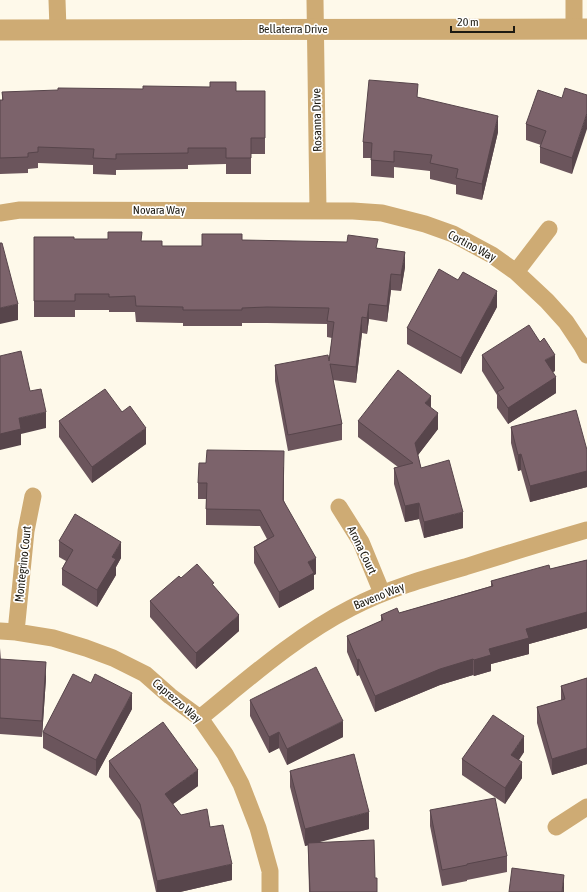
<svg xmlns="http://www.w3.org/2000/svg" width="587" height="892" font-family="'Asap Condensed',sans-serif">
<rect width="100%" height="100%" fill="#fef9ea"/>
<g fill="none" stroke-linecap="round" stroke-linejoin="round">
<path stroke="#ceab74" stroke-width="17" d="M57,0l1,29
M315,0l3,210
M574,0v29
M0,213l20,-3 333,1 29,2 43,11 28,10 39,21 24,17 31,29 19,21 16,24 5,9
M516,272l33,-43
M339,507l22,35 21,51
M0,631l16,1 37,6 33,10 27,10 32,16 25,22 30,22 25,36 16,30 17,44 12,43v21
M16,632l10,-101 7,-35
M200,718c48,-39 96,-82 151,-110 36,-19 75,-30 114,-41 41,-13 81,-25 122,-37
M556,827l31,-20"/>
<path stroke="#ceab74" stroke-width="21" d="M0,30l587,-1"/>
</g>
<path fill="#6b555c" d="M265,91v63h-14v20h-25v-10l-38,1v4l-72,1v5l-23,-1v-9l-55,-2v5l-10,1v4l-28,1v-74h2v-8z
M587,95l-15,79 -32,-11v-16l1,-2 -15,-5v-16l36,-26z
M418,97l80,35 -16,68 -26,-6v-9l-26,-6v-8l-36,-4v11l-23,-2v-18h-8v-16z
M34,237l40,2h34l34,2 20,5h40l40,-6 136,8 27,19 -4,24 -10,-1 -4,32 -18,-3 -2,15 -5,-1 -6,50 -23,-3 9,44v16l-54,11 -13,-70v-16l54,-4 3,-23 -5,-1v-13l-60,-1h-25v3h-59v-3l-47,-1 -1,-10h-26v-2h-34v7h-41z
M497,307l-36,67 -54,-30v-16z
M482,355l73,16 -2,1 3,21 -48,31 -11,-16v-13l-15,-24z
M431,408l7,21 -20,26 3,13 42,60 -39,10 -5,-19 -14,3 -11,-38v-16l4,-1 -40,-30v-16z
M122,412l24,32 -54,39 -33,-46v-16z
M511,427l76,23v37l-57,15 -9,-32 -3,1 -7,-28z
M284,467v34l32,73 -2,1v14l-35,19 -25,-45v-16l13,-8 -7,-13 -54,-1v-26h-8v-16z
M59,541l62,17 -5,9v8l-19,32 -35,-22v-16l4,-8 -7,-4z
M587,560v68l-58,16v10l-38,10v7l-17,5 -1,-1 -33,10 -65,27 -16,-37 -2,1 -10,-24v-16l34,-15v-6l18,-2 92,-27v-5l59,-12z
M181,578l33,8 25,45 -43,38 -46,-52v-16z
M0,648l1,12 45,18 -4,59 -42,-3z
M587,678v86l-35,11 -15,-52v-16l24,-7v-14z
M250,700l93,37 -56,28 -8,-17 -10,5 -19,-37z
M132,709l-36,67 -53,-28v-16z
M524,752l-5,8 3,18 -17,26 -43,-29v-16z
M109,761l89,25 -25,18 8,11 29,12 22,53 -52,12h-24l-16,-72 -31,-43z
M290,771l79,58 -52,13 58,36 2,14h-68l-1,-47 -3,1 -15,-59z
M430,810l77,46v16l-40,8v1l-25,5 -12,-60z"/>
<path fill="#57454b" d="M587,113v16l-15,45v-16z
M498,116v16l-16,68v-16z
M405,252v15l-4,24v-16z
M391,274v16l-4,32v-16z
M497,291v16l-36,67v-16z
M18,304v16l-18,4v-16z
M369,304v15l-2,15v-16z
M362,317v16l-6,50v-16z
M555,355v16l-10,5v-16z
M556,377v16l-48,31v-16z
M431,396v16l-6,-9z
M46,412v16l-25,6v11l-21,5v-16l19,-16z
M438,413v16l-23,30v-16z
M146,428v16l-54,39v-16z
M521,454v16l-3,1v-16z
M587,471v16l-57,15v-16z
M419,503v16l-14,3v-16z
M463,512v16l-39,10v-16z
M121,542v16l-5,9v8l-19,32v-17l15,-33z
M316,558v16l-2,1v14l-35,19v-16l29,-30z
M587,612v16l-58,16v10l-38,10v7l-17,5v-16l15,-11 37,-20z
M239,615v16l-43,38v-16z
M359,659v16l-2,1v-16z
M473,659v16l-33,10 -65,27v-16l65,-27z
M46,662v16l-4,59v-16z
M132,693v16l-36,67v-16z
M343,721v16l-56,28v-16z
M279,732v16l-10,5v-16z
M524,736v16l-13,19v-16z
M587,748v16l-35,11v-16z
M522,762v16l-17,26v-16z
M198,770v16l-33,24v-16z
M369,812v17l-64,17v-17z
M232,864v16l-52,12h-23v-11z
M564,875v17h-2z"/>
<path fill="#7c636b" stroke="#57454b" d="M369,80l49,4 -1,13 81,19 -16,68 -26,-6 2,-9 -28,-6 2,-8 -38,-4v11l-23,-2 1,-17 -9,-1z
M210,82h26v9h29v47h-14v20h-25v-10h-38v5l-72,1v5l-23,-1 1,-9 -56,-2v5l-10,1v4l-28,1v-58h3l-1,-8 56,-2v-2l85,1v-3l67,1z
M565,88l22,7v18l-15,45 -32,-11 6,-16 -20,-7 12,-34 24,8z
M108,232h34l-1,9h21v5h40v-12h40v6l105,2 1,-7 30,4 -2,9 29,4 -4,23 -10,-1 -4,32 -18,-2 -2,14 -5,-1 -6,50 -26,-3 12,60 -54,11 -13,-70 53,-10 1,6 5,-39 -7,-1 2,-13 -62,-1 -25,1v2h-59v-3l-47,-1 -1,-10 -26,1v-3h-34v7h-41v-64h40v2h34z
M0,243h2l16,61 -18,4z
M439,269l19,11 5,-8 34,19 -36,67 -54,-30z
M529,325l11,17 4,-4 11,17 -10,5 11,17 -48,31 -11,-16 7,-4 -22,-33z
M21,351l9,40 11,-2 5,23 -27,6 2,11 -21,5v-78z
M398,370l33,26 -6,7 13,10 -23,30 6,25 28,-8 14,52 -39,10 -5,-19 -14,3 -11,-38 19,-5 -55,-42z
M105,389l17,23 8,-6 16,22 -54,39 -33,-46z
M576,410l11,40v21l-57,15 -9,-32 -3,1 -7,-28z
M207,450l77,1 -1,49 33,58 -8,4 6,11 -35,19 -25,-45 20,-11 -14,-26 -54,-1 1,-26h-9l1,-20h7z
M75,514l46,28 -9,15 4,2 -19,31 -35,-21 11,-19 -14,-9z
M587,560v52l-61,17 3,9 -40,11 2,6 -17,5 -1,-1 -33,10 -65,27 -16,-37 -2,1 -10,-24 36,-16 -2,-5 16,-7 2,5 94,-27 -2,-5 58,-16 1,4z
M197,564l17,19 -2,1 27,31 -43,38 -46,-52 29,-25 2,2z
M0,659l46,3 -4,59 -42,-3z
M316,667l27,54 -56,28 -8,-17 -10,5 -19,-37z
M73,674l18,9 4,-9 37,19 -36,67 -53,-28z
M587,678v70l-35,11 -15,-52 28,-8 -4,-13z
M493,715l31,21 -13,19 11,7 -17,26 -43,-29z
M163,722l35,48 -33,24 16,21 26,-6 3,18 13,-2 9,39 -75,17 -17,-77 -31,-43z
M354,754l15,58 -64,17 -15,-58 7,-2z
M495,798l12,58 -40,8v1l-25,5 -12,-60z
M374,840l1,38h2v14h-67l-2,-49z
M512,868l52,7 -2,17h-53z"/>
<g text-anchor="middle" dominant-baseline="central" stroke-width="3.5" stroke-linejoin="round" paint-order="stroke">
<g font-size="12" fill="#1d1a12" stroke="#fff">
<text x="293" y="29">Bellaterra Drive</text>
<text transform="translate(317 120) rotate(-91)">Rosanna Drive</text>
<text x="159" y="210">Novara Way</text>
<text transform="translate(472 246) rotate(28)">Cortino Way</text>
<text transform="translate(362 550) rotate(64)">Arona Court</text>
<text transform="translate(23 564) rotate(-84)">Montegrino Court</text>
<text transform="translate(379 596) rotate(-22)">Baveno Way</text>
<text transform="translate(177 701) rotate(41)">Caprezzo Way</text>
</g>
</g>
<path d="M451 26v6h63v-6" fill="none" stroke="#1d1a12" stroke-width="2"/>
<text x="457" y="26" font-size="12" fill="#1d1a12" stroke="#ffffff" stroke-width="3" paint-order="stroke">20 m</text>
</svg>
